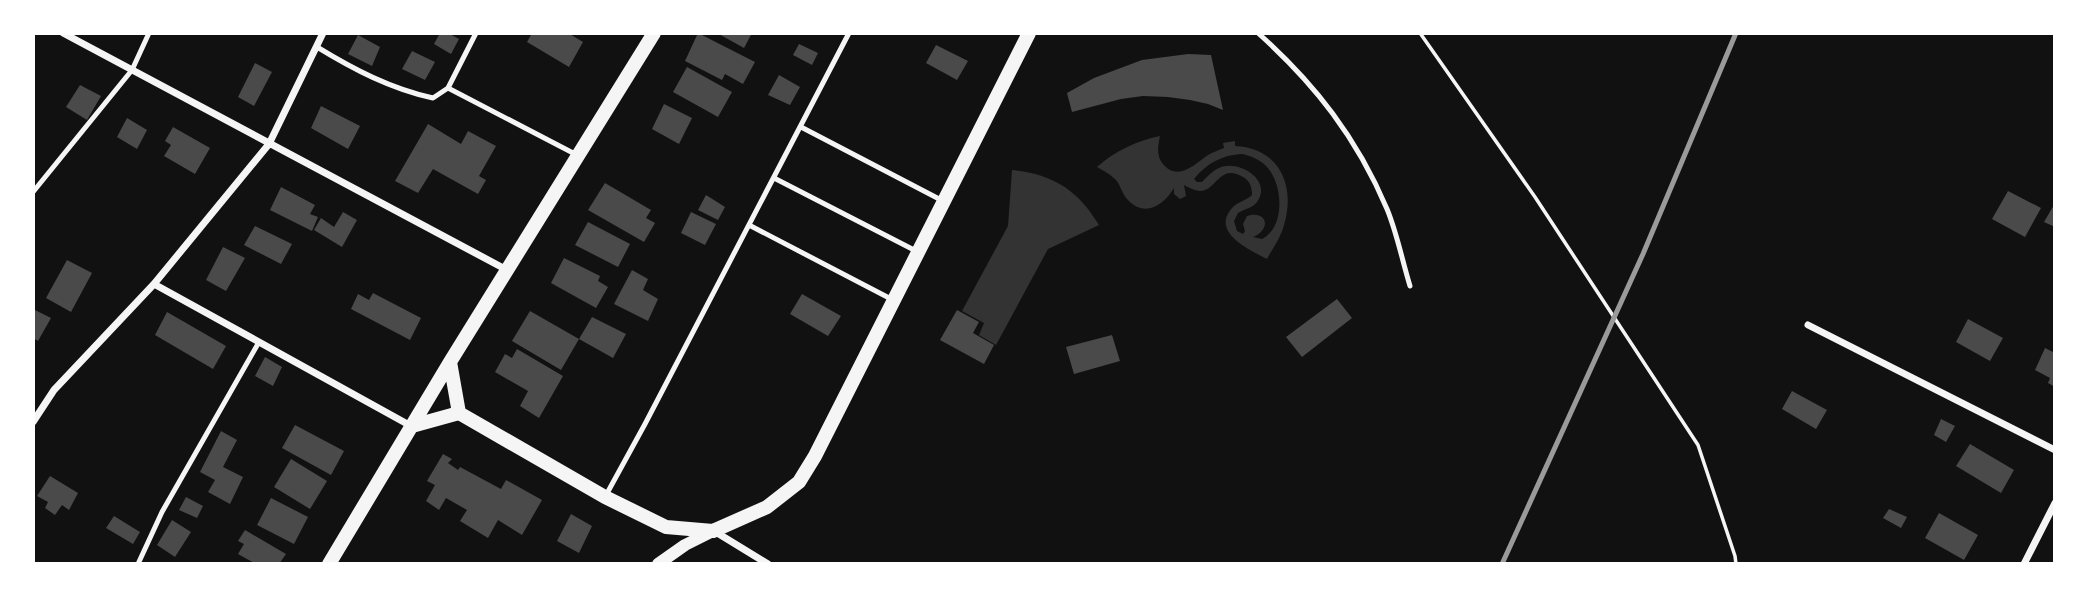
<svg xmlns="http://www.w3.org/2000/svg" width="2088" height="597" font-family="'Asap Condensed',sans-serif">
<rect width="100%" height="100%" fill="#111"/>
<path fill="#333" fill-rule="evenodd" d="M1160,136c-2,10 -4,20 3,28 15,18 32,0 45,-9 5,-3 11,-5 16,-7l-1,-5 12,-2v5c44,2 61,39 49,79 -3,12 -11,23 -17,34 -17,-9 -58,-27 -34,-52 6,-6 13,-6 19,-12 0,-8 -2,-14 -9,-18 -21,-13 -26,9 -38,13 -7,3 -15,-2 -21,-5l2,11 -6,3 -6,-5v-6c-10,17 -29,30 -46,12 -6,-6 -7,-14 -12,-20 -6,-6 -12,-9 -19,-13 18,-16 39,-26 63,-31zM1242,154c9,2 17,5 24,12 17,17 20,61 -4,73l-9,-2c19,-8 14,-27 -6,-21l-4,8 2,7 -2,3 -6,-3 -3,-10 4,-8c6,-4 15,-5 19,-11 16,-22 -19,-43 -38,-34 -7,3 -12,9 -17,14h-5l-3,-3c13,-16 28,-24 48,-25z
M1012,170c41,4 66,20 87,55l-51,24 -52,96 -17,-10 5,-12 -22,-12 46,-85z"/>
<path fill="#4a4a4a" d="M440,33h8l11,6 -8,15 -17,-10z
M532,33h36l15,9 -14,25 -42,-25z
M698,33l57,29 -12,22 -18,-10 -3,6 -37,-19z
M717,33h35l-8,15z
M358,35l22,12 -8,19 -24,-12z
M799,44l19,9 -6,12 -19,-10z
M936,45l32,16 -11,19 -31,-17z
M412,51l23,11 -10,18 -23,-11z
M1188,54l23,1 12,55 -15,-6 -18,-4 -22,-3 -25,-1 -22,3 -49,13 -5,-19 27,-15 48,-18z
M255,63l17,9 -18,34 -16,-9z
M687,67l45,25 -14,25 -45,-25z
M779,75l21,12 -10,18 -22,-10z
M80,85l21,11 -14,24 -21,-13z
M664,104l28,14 -13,26 -27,-15z
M321,106l39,20 -12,23 -37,-21z
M127,118l20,12 -10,19 -20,-12z
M428,124l33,20 7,-13 28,15 -17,30 7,4 -8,14 -45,-25 -15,24 -23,-12z
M173,127l37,21 -15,26 -31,-18 7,-11 -6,-4z
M605,183l46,27 -5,8 9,5 -11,19 -56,-32z
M281,187l34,18 -5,9 8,3 -6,14 -42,-21z
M2008,191l33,17 -16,29 -33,-18z
M706,195l19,12 -7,13 -20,-10z
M2055,203v24l-11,-5z
M343,212l14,8 -15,27 -28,-17 7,-12 13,9z
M691,212l25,12 -11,21 -24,-12z
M588,222l42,22 -12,23 -43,-22z
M255,226l37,18 -11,20 -37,-19z
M223,247l22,11 -19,33 -20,-11z
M564,258l36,18 -2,5 10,6 -12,21 -45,-25z
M67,260l25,13 -21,39 -25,-14z
M632,270l16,9 -5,11 15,9 -10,22 -34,-17z
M373,293l48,25 -11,22 -59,-31 7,-15 11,6z
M802,294l39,22 -13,20 -38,-22z
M1337,299l15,19 -50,39 -16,-20z
M33,309l18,9 -13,23 -5,-3z
M957,310l22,12 -6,11 21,12 -10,19 -44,-24z
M530,311l49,28 -18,31 -49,-29z
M167,312l59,34 -13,23 -58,-34z
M592,317l34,17 -13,24 -34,-19z
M1968,319l35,19 -13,23 -34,-19z
M1112,335l8,26 -46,13 -8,-27z
M2045,348l10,5v34l-7,-4 2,-5 -15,-8z
M517,349l46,27 -24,42 -19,-12 8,-15 -33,-19 10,-18 7,4z
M265,357l17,10 -9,19 -18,-10z
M1792,391l35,19 -11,19 -34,-20z
M1941,419l14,7 -9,16 -12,-7z
M295,425l49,26 -13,24 -49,-27z
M221,431l16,9 -14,27 20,10 -13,27 -22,-12 7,-12 -15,-8z
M1970,444l44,26 -13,23 -45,-27z
M443,454l9,5 -4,4 10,7 2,-3 41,22 5,-9 36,20 -20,35 -24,-15 -10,18 -28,-17 7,-11 -21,-12 -7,12 -13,-9 9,-16 -8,-4z
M291,459l36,22 -17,28 -36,-22z
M50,476l28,17 -9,17 -7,-5 -7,10 -10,-7 3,-6 -11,-6z
M186,497l17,9 -6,12 -18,-8z
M271,498l37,19 -14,27 -37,-19z
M1889,509l18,8 -6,11 -18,-10z
M1939,513l39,22 -14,25 -39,-22z
M571,514l21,12 -13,27 -22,-12z
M114,516l26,16 -7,12 -27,-16z
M172,520l19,12 -16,25 -18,-12z
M245,530l41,24 -7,10h-23l-18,-10 6,-10 -6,-3z"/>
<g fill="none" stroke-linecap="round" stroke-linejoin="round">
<path stroke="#f5f5f5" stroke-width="3.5" d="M1420,33l115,164 163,248 37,111 1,8"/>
<path stroke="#f5f5f5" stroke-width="5" d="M1258,33c57,51 99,105 129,176 10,24 15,51 23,77
M317,47c36,22 74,42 116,51l15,-10 28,-55
M448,88l127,66
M801,127l142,74
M774,178l144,74
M33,192l99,-122 17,-37
M749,225l144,75
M605,497l40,-73 204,-391
M138,564l24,-52 97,-170"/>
<path stroke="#f5f5f5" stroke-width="7" d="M63,33l444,237
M154,284l257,142
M1808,325l247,125
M33,422l21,-32 100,-106 115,-140 54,-111
M714,531l54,33
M2024,564l31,-61"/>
<path stroke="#f5f5f5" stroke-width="12" d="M658,564l27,-19 28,-14"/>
<path stroke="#f5f5f5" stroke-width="14" d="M450,362l9,51
M412,426l47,-13 146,84 61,30 47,4 54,-24 32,-25 16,-26 214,-423
M329,564l121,-202 204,-329"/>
<path stroke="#9a9a9a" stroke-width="5" d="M1502,564l141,-310 93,-221"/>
</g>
<rect width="2088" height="597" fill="none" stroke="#ffffff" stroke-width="70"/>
</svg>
